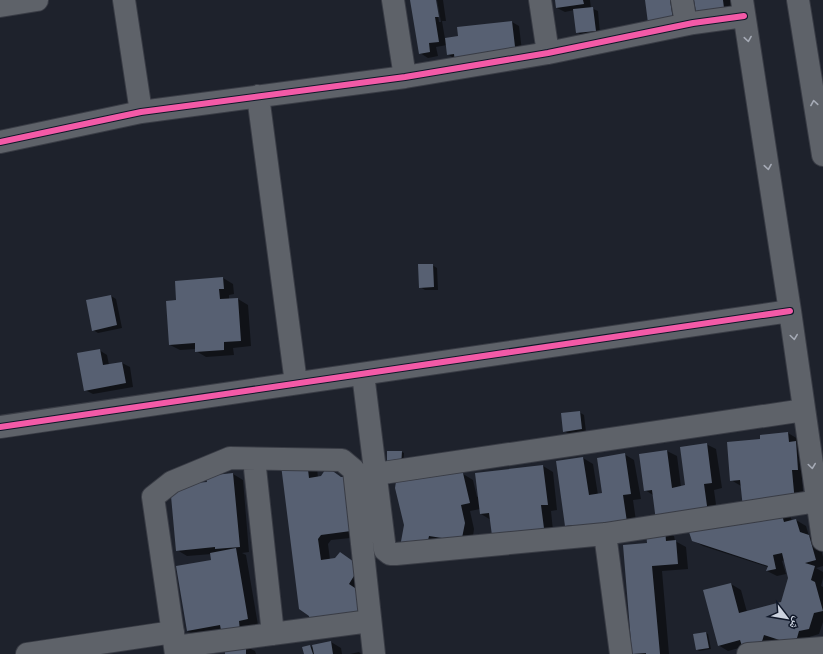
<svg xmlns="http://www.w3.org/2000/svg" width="823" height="654" font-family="'Space Grotesk','Noto Naskh Arabic',sans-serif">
<rect width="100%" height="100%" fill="#1e222c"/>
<path fill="#0007" d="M411,0h24l4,22h2l-4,-22h6l3,21h-4l3,18 14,-2 53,-15 7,4 4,33h-67l-9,-5v-9l-11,2 2,9 -10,2 -8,-5z
M556,0h34l1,8 7,3 2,23 -19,1 -4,-3 -3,-22 -9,2 -8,-4z
M646,0h31l4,23z
M695,0h37l2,14z
M432,265l5,3 1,22h-13l-5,-3z
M223,278l10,6 1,10 -5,1v4h9l10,6 3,41 -18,2 1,7 -28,2 -10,-6v-2l-16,1 -10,-5 7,-44z
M111,296l5,3 6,29 -24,5 -5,-3z
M99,350l8,5 2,10 13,-2 8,4 3,20 -40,7 -8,-4z
M579,412l5,3 2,17 -17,2 -5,-3z
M788,433l10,6 9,36 -5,1 2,32 -14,7 2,6 4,-1 10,6 3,10 10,6 4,15v9l-7,2 7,4v6l-2,8 2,1v35l-4,12 -10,3 -4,12 -31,-9 -4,13 -27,-6 -15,4 -10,-6 13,-61 10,6 6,22 34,-9 8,-24 -4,-19 -3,1 4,13 -9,2 -10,-5 1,-4 -65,-21 -11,-6 72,-27 -23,-27 -10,-6 30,-40z
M706,444l10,5 6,39 -8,2 4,29 -65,-24 -8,-5 22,-39 10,5 4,31 5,-1z
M402,452l2,1 -1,15 -13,-1z
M624,454l10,6 7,39 -8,1 4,28 -61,4 -10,-6 -9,-64 26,-4 10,6 5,31 5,-1z
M282,466l35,2 1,10 42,59 -29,3 -3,4 2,16 6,-1 4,-6 26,17 -25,51z
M543,466l10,6 4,38 -6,1 3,30 -63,-21 -10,-6 -1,-5 -10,2 4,18 -2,14 -49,11 12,-76 28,-4 10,6 4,17z
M233,474l10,6 6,72 -7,1 4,2 12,70 -61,11 -10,-5 26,-71 -1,-6 -25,2 -10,-6 31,-67z
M664,530l10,6 1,5 11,6 2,22 -26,2 7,83h-34l-2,-1 15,-109z
M706,633l2,1 3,15 -12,2 -2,-2z
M331,642l10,6 1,6h-37l5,-8 4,2z
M245,646l10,5 1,3h-30z
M359,652l2,2h-11z"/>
<path fill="#576072" d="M410,0h26l3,17h-4l4,25 -10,1 1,9 -11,2z
M555,0h28l1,4 -28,4z
M645,0h25l3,19 -25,4z
M694,0h29l1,8 -28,4z
M593,7l3,24 -20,2 -3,-24z
M512,21l4,34 -61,8 -1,-9 -7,1 -2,-17 13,-2 -1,-9z
M418,264h15l1,23 -15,1z
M223,277l1,12h-5l1,10 18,-1 3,43 -17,1v8l-29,2v-9l-26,2 -3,-44 10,-1 -1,-19z
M111,295l6,30 -25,6 -6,-31z
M100,349l3,16 19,-3 4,21 -42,8 -7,-38z
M580,411l2,18 -19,3 -2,-19z
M788,432l1,10 7,-1 2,29h-6l3,33 -52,5 -3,-28 -10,1 -3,-39 33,-3v-4z
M707,443l5,40 -8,1 4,29 -52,8 -4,-31 -8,1 -5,-37 28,-4 5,38 13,-3 -5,-38z
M387,451h15l-1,16 -14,-1z
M625,453l6,41 -8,1 4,27 -50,8 -1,-5 -11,1 -9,-65 27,-4 6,38 13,-2 -5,-35z
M307,461l2,17 12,-2 6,-9 14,10h4l6,54 -30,4 -3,4 3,21 14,-2 5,-6 17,12v7l-8,13 12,8 2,20 -53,14 -1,-10 -10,-7 -18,-144z
M543,465l5,40h-7l4,31 -52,7 -4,-30 -9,1 -5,-41z
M436,469l27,4 7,30 -9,2 4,18 -3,15 -7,2 -26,-4 -2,9 -27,2 4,-22 -9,-37 2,-13 11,-3 26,5z
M233,473l7,74 -25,2v-2l-39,4 -6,-66 37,-3 -1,-6z
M780,508l4,14 12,-3 4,13 9,3 7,25 -11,3 10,3 -4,14 4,2 8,29 -9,2 -5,16 -10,2 -4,14 -31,-10 -4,13 -16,4 -4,-12 -22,6 -15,-56 28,-7 8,30 42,-11 7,-24 -6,-25 -9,2 3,14 -10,2 2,-5 -76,-25 -3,-9z
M665,529l1,12 10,-1 2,24 -26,2 8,88h-14v-1l-14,1 -9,-109 24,-2 -1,-12z
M236,548l12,71 -9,2 1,10 -18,4 -2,-10 -33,6 -11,-65 35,-6 -1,-7z
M706,632l3,16 -13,2 -3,-16z
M331,641l2,13h-19l-2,-9z
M246,645v9h-21v-7z
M310,645l3,9h-9l-2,-7z"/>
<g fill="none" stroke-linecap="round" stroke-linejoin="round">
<g stroke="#393c45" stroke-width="24">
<path id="minor" d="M124,0l17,112
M393,0l12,77
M540,0l8,53
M682,0l4,24
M742,0l48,311 33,229
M798,0l25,155
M0,6l37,-6
M258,96l38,287
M0,142l141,-30 264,-35 143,-24 145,-30 51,-7
M363,374l22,176 5,4h6l209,-20 213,-33
M0,427l790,-116
M254,459l19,175
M376,474l428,-64
M605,534l16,120
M175,647l195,-26
M27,654l146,-22
M176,654l-23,-157 19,-15 58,-24 112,2 12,10 20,184
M748,654l75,-6"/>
</g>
<use href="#minor" stroke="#5e6269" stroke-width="22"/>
<g stroke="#0f1728" stroke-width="8">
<path id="cycleway" d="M0,142l141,-30 264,-35 143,-24 145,-30 51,-7
M0,427l790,-116"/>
</g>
<use href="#cycleway" stroke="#f35aa7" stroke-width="6"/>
</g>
<defs><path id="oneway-chevron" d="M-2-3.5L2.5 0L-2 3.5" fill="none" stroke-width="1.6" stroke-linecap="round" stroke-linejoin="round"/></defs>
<g stroke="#a6abb6">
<use href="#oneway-chevron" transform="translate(748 39) rotate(81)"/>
<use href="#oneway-chevron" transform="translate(814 103) rotate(-99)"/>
<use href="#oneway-chevron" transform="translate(768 167) rotate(81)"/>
<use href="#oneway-chevron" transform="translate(794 337) rotate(82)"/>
<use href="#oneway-chevron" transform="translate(812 466) rotate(82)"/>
</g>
<g transform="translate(787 618) rotate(121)" stroke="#0f1728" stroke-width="3" paint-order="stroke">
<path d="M0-3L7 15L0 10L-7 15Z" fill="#ccd3df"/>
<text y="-6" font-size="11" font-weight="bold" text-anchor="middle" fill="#ccd3df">ش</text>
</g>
</svg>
